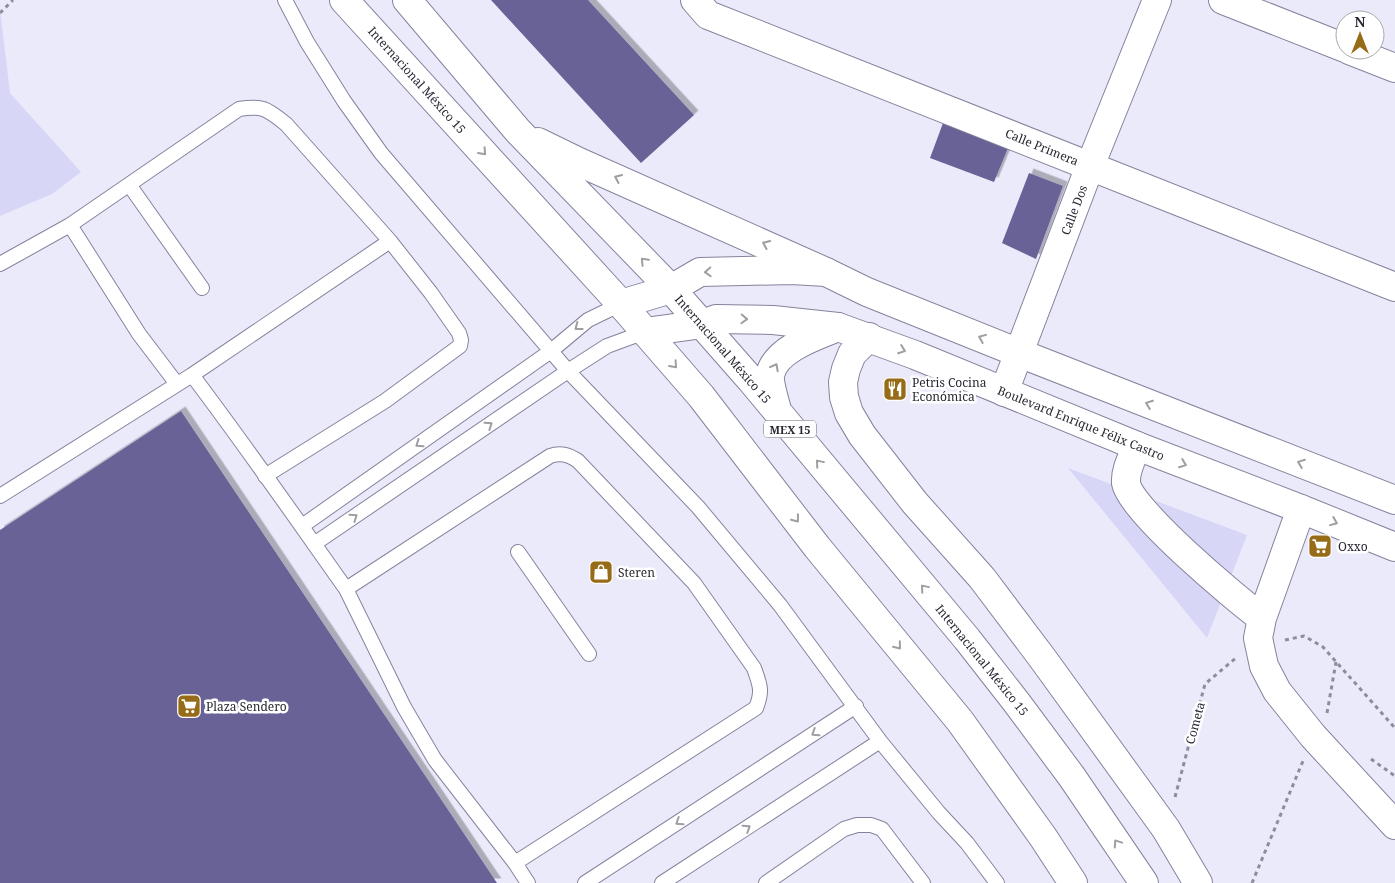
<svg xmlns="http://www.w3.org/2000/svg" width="1395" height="883" font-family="'Noto Serif',serif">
<defs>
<filter id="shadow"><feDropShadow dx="4.5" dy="-4.5" stdDeviation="0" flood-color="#0004"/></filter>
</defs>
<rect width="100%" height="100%" fill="#ebeafb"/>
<path fill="#d8d6f7" d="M0,9l10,84 71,79 -29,22 -52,22z
M1068,468l179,67 -40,103z"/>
<path fill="#696296" filter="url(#shadow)" d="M491,0h97l106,115 -53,48z
M943,123l65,25 -14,34 -64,-24z
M1029,173l34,13 -27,73 -34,-16z
M181,411l316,472h-497v-353z"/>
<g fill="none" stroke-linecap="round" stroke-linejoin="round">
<g stroke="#85839c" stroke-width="16">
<path id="service" d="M285,0l22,42 37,59 37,52 187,218 130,136 82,98 100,136 59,72 28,30 30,40
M130,186l72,102
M70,225l69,109 38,50
M0,264l70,-39 169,-116c24,-4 28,0 47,15l104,117
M265,476l120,-75 75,-55 1,-6 -2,-7 -28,-40 -41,-52 -198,134c53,70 103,142 154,214
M0,496l192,-121
M302,526l249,-175 37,-31 33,-16
M314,544l254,-173 39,-25 38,-14
M518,552l71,102
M515,863l241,-155c7,-17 4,-23 -2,-40l-60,-85 -116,-122c-9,-6 -17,-9 -28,-5l-204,133 58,118 31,53 80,103 13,20
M585,883l271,-177
M662,883l218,-142
M766,883l78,-54 13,-4h14l11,4 41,54"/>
</g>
<g stroke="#85839c" stroke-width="30">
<path id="minor" d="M695,0l13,15 687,272
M1223,0l122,48
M1349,50l46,18
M869,337l-17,17 -6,15 -3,13 1,15 5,16 13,22 53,68 67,75 61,81 123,170 32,54
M1004,392l86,-226 67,-166
M1137,446c-5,12 -12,24 -11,37 4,27 110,116 136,135
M1301,509l-39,109 -4,20 6,28 13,25 36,45 82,89"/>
</g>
<g stroke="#85839c" stroke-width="30">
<path id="secondary" d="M621,304l50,-15 29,-17 92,-2 34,2 41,20 152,61 376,147
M645,332l58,-8 13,-5 57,1 65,7 77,28 222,91 164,63 94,38"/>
</g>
<g stroke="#85839c" stroke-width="30">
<path id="primary" d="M344,0l277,304 80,92 116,151 143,174 83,116 30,46
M407,0l111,131 153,158 80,91 216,259 50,64 55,74 72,106
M538,142l41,20 247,110
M777,410c-2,-8 -8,-27 -7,-35 5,-26 46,-39 68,-48"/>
</g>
<path stroke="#8e8d9c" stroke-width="3" stroke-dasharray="4 4" stroke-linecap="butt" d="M0,13l13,-13
M1285,640l19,-4 19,11 72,81
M1327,713l9,-51
M1371,759l24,17
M1175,797l30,-113 32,-27
M1252,883l51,-122"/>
<use href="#service" stroke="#fff" stroke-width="14"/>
<use href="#minor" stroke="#fff" stroke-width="28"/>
<use href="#secondary" stroke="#fff" stroke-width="28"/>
<use href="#primary" stroke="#fff" stroke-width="28"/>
</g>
<defs><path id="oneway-chevron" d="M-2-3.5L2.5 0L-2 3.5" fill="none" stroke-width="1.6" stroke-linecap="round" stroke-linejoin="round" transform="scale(1.25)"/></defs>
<g stroke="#9e9ea3">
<use href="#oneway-chevron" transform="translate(483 152) rotate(48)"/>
<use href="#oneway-chevron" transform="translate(618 178) rotate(-156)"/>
<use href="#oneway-chevron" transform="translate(766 244) rotate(-156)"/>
<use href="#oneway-chevron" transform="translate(644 261) rotate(-134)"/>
<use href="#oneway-chevron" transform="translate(708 272) rotate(177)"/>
<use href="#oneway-chevron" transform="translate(744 319) rotate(2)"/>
<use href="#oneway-chevron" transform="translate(578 327) rotate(143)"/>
<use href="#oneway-chevron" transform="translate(982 338) rotate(-158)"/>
<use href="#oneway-chevron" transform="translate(902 350) rotate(21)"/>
<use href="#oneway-chevron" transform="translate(674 365) rotate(48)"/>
<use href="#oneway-chevron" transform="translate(775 367) rotate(-62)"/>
<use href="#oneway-chevron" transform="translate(1149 404) rotate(-159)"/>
<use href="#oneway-chevron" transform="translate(489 425) rotate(-34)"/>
<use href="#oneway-chevron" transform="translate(419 444) rotate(145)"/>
<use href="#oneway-chevron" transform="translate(819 463) rotate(-130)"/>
<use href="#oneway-chevron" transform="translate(1301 463) rotate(-159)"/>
<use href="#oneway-chevron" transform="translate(1183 464) rotate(21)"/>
<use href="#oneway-chevron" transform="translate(354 517) rotate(-34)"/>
<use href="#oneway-chevron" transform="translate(796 519) rotate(52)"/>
<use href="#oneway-chevron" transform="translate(1334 522) rotate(22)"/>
<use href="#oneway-chevron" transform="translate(924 588) rotate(-130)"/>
<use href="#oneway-chevron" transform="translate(898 646) rotate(51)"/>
<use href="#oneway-chevron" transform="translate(815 733) rotate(147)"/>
<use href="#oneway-chevron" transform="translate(679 822) rotate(147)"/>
<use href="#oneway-chevron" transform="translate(747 828) rotate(-33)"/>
<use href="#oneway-chevron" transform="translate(1117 843) rotate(-124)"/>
</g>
<defs>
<g id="restaurant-square" transform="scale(1.25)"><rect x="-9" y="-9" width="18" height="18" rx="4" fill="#966c18" stroke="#fff"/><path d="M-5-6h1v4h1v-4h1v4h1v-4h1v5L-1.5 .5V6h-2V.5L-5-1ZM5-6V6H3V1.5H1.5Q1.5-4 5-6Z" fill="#fff"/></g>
<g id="supermarket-square" transform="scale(1.25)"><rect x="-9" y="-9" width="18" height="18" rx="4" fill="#966c18" stroke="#fff"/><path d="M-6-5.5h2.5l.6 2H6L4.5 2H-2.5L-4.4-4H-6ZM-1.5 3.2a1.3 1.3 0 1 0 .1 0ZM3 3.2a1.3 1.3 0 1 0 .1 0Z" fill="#fff"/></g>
<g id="shop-square" transform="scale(1.25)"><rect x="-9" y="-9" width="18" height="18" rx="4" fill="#966c18" stroke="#fff"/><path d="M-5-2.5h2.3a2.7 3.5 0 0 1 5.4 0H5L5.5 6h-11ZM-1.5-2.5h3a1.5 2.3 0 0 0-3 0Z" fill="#fff"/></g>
</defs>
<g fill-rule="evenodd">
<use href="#restaurant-square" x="895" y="389"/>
<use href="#supermarket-square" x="1320" y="546"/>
<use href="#shop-square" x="601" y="572"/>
<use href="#supermarket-square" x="189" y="706"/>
</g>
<g text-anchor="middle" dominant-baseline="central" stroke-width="5" stroke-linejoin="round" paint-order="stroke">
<rect fill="#fff" stroke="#686870" stroke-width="1" x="764" y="420.5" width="52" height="17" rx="4"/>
<g font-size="11" font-weight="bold" fill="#282732">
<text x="790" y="429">MEX 15</text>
</g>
<g font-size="12" fill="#282732" stroke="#fff">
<text transform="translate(417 80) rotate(48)">Internacional México 15</text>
<text transform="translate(1042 147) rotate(22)">Calle Primera</text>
<text transform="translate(1074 210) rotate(-69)">Calle Dos</text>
<text transform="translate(723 349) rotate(49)">Internacional México 15</text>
<text transform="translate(1081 423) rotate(22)">Boulevard Enrique Félix Castro</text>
<text transform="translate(982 660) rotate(51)">Internacional México 15</text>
<text transform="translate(1195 723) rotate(-75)">Cometa</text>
</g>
<g font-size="12" fill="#282732" stroke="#fff" text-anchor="start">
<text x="912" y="382">Petris Cocina<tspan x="912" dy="14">Económica</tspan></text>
<text x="1338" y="546">Oxxo</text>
<text x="618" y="572">Steren</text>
<text x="206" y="706">Plaza Sendero</text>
</g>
</g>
<g transform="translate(1360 35)"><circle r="24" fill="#ffffff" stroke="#a9a9ad"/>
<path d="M0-4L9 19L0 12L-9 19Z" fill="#966c18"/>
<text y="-8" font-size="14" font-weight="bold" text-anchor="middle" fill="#282732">N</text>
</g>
</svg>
